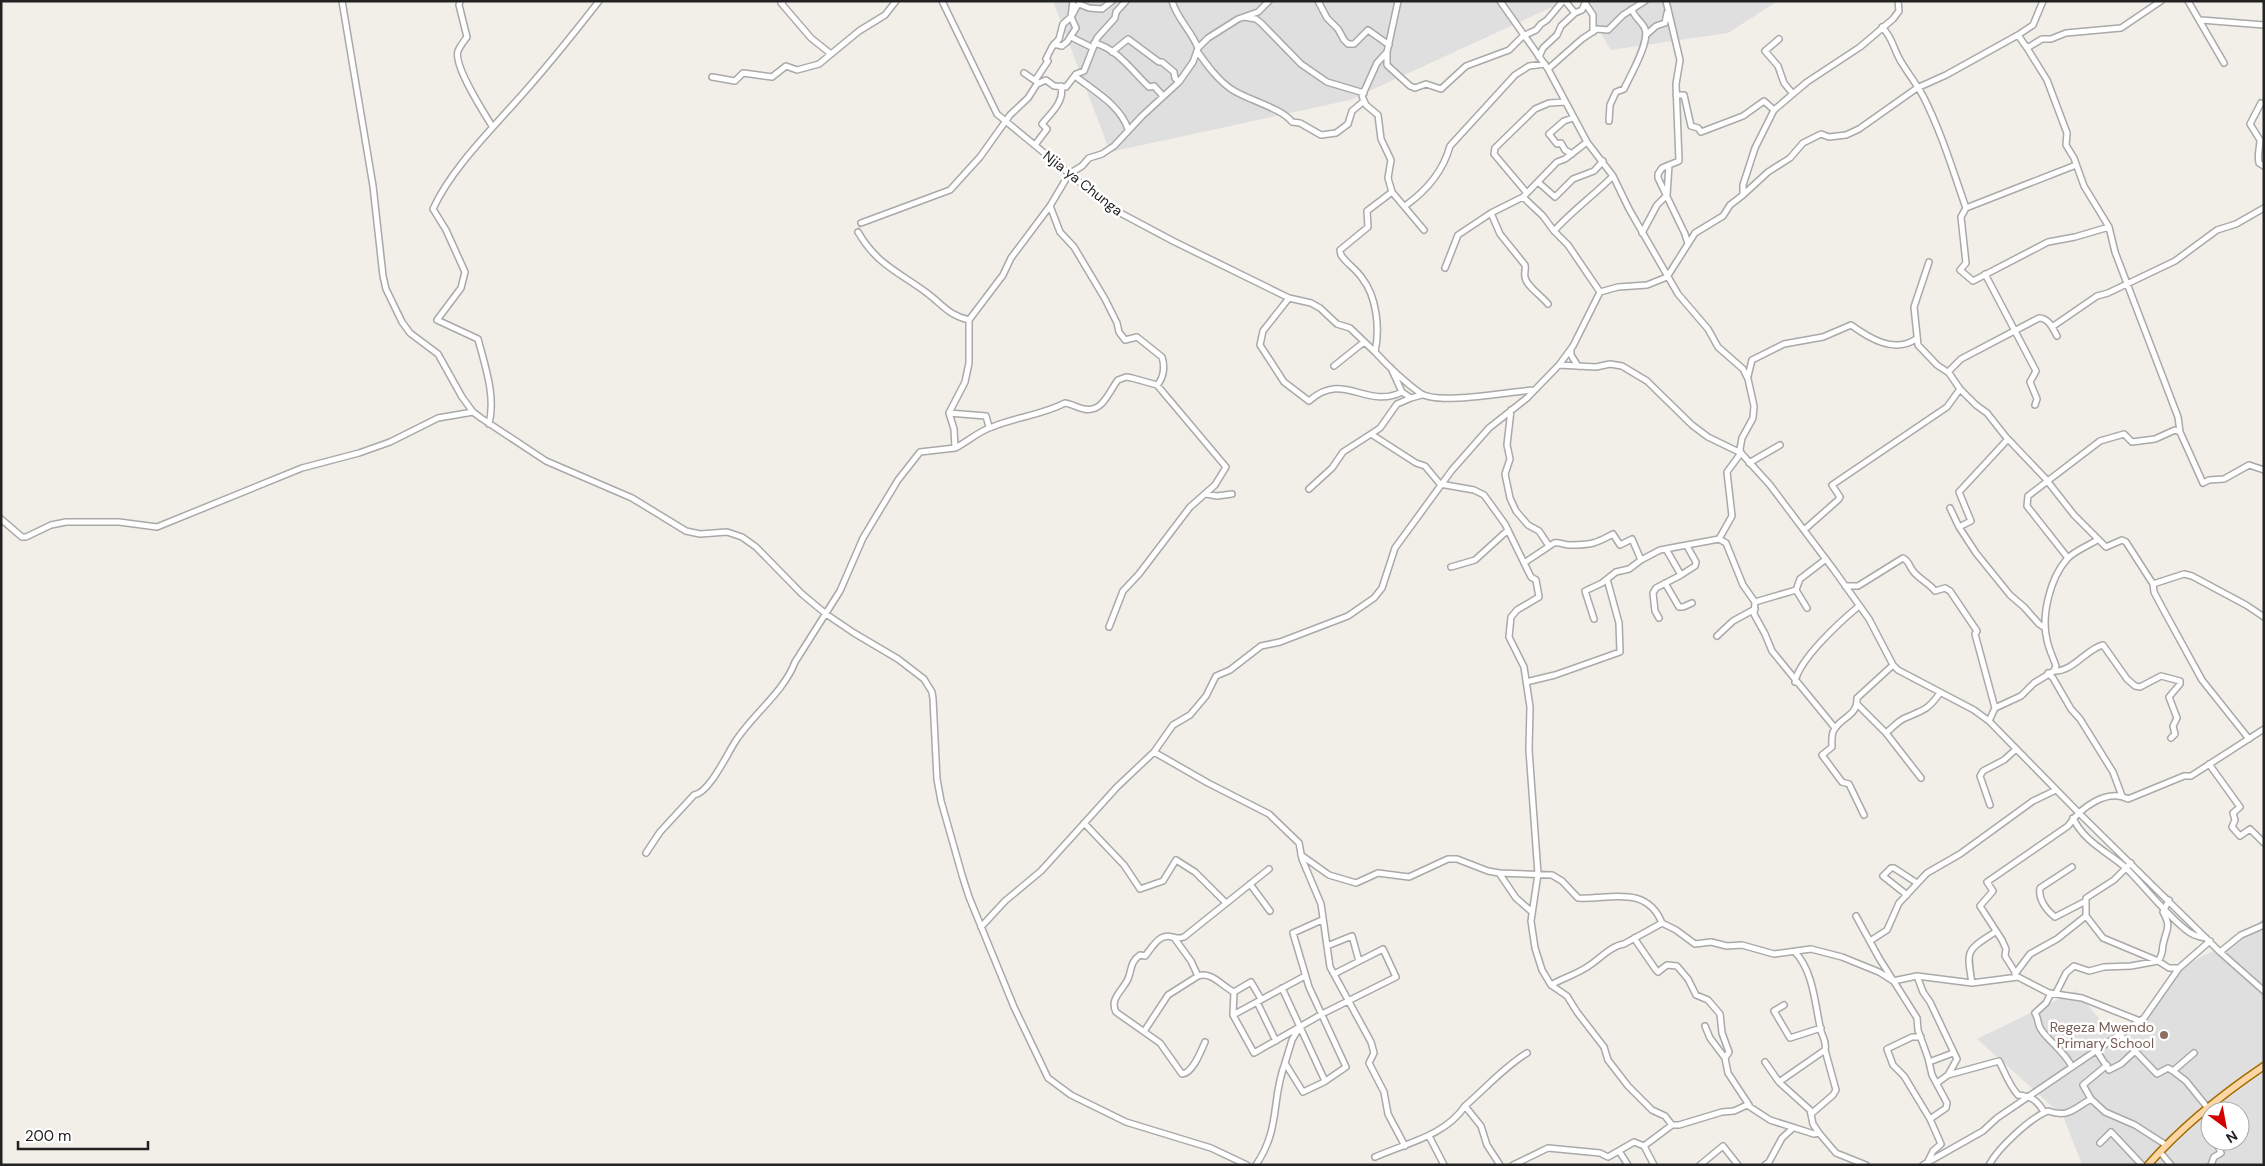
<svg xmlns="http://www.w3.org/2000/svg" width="2265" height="1166" font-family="'DM Sans',sans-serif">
<rect width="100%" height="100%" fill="#f2efe9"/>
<path fill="#e0dfdf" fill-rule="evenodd" d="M1053,1h512l-215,99 -240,52z
M1581,1h197l-50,32 -117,17z
M2264,917v248h-182l-19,-49 -86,-77 99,-48 42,50 27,-23 35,-50 72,-37zM2210,1111h30v30h-30z"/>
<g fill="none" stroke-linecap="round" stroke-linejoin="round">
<g stroke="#a9a9a9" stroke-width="8">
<path id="minor" d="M342,1l31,185 10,90 3,13 16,33 8,11 28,21 24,43 11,15 8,6 65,43 86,37 54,33 14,3 27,-2 15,5 14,10 46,47 24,20 28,19 44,26 26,20 8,13 1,7 4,80 4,22 21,74 7,22 45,110 34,71 23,17 55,27 85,26 36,17
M460,1l-1,4 8,32c-3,4 -7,9 -9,14 -5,14 26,62 34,75
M783,1l-2,2 30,35 20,16
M942,1l55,113 114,94 62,33 116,57
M1172,1c5,18 19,29 26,47
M1318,1l9,17 11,11 6,11 4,4h6l14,-14 21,15
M1398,1l-11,51 -10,11 -15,33 4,9 12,10 3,24 10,21 -3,18 4,14 -25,19 1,16 -28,23 1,5c6,9 15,14 21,23 15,19 18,51 13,74 12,13 31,31 45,41 18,13 91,-2 114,-3
M1500,1l48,68 39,73 26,34 16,33 49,85 30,35 10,18 25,22 5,10 6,27 -1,12 -11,20 -2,11 1,4 -14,19 5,44 -13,23 -59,11 -19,10 -12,9 -13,3 -14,11 -17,8 9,28
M1565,1l10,12 7,-3 3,-7
M1586,1l-1,2 8,12v17
M2161,1l-40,27 -55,5 -15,6h-9l-15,9 20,32 20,53 -1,12 8,13 10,28 25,41 6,25 63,165 2,15
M2188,1l36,62
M1244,17l12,2 5,4 40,41 26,18 37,11
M2201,20l63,5
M1882,27c12,13 10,19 18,33 7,12 16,23 23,36 18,35 30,75 43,112l-5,9 5,46 -6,7 13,11 75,-39 27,-5 34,-10
M1646,35l10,-9 9,-3 2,-10
M2018,35l9,13
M1071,37l22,11
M1779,39l-14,12 13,15 6,17 9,11
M1094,43c23,5 39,29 55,44l5,-1 9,10
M1054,44l8,2 5,-4 9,-14 -5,-11 2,-16
M1197,51c10,14 20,28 34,38 16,11 51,19 61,33l8,1 21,12 15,-2 12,-9 4,-13 12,-10
M1112,52l16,-13 31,23h3l12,10 1,6 4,4
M1387,53v12l23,21 5,2 11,-4 15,5 25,-23 43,-16 14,-14 13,-6 5,-6 6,-4 16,-19
M1539,57l4,-9 14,-13 4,-9 14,-13
M1548,69l34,-30 15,-10 11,1 15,-15 22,-14
M1024,73l13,9
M1075,76c19,15 45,29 53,53
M712,77l23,4 8,-8 29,4 14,-11 11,4 22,-6 40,-33 26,-16 11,-14
M1037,84l-1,-5 12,-18 -2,-2 6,-12 7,-8 4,-15 8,-7 6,-11 2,-2 10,4 13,1 10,-8
M1676,95h8l7,31 7,2 3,4 42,-16 21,-15 10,9
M2261,103l-11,21 10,16c0,8 -3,14 -1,23l5,3
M1609,121l1,-16 6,-13 8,-3c6,-13 26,-47 21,-60 -3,-8 -11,-11 -13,-20
M1035,145l12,-16 -5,-5c9,-11 23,-23 19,-38
M1572,154l-7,-4 -4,-7 -4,1 -8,-10 15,-13 9,-3
M1669,165l-7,3 -4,6v4l27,56 3,10
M1538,182l17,15 18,-18 21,-8 9,-10
M1392,192l32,38
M1526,192l-32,-38 1,-6 40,-39 14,-6 16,-1
M1743,195l25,-23 22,-14 13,-15 18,-9 8,3 17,-2 13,-6 58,-41 29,-13 72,-40 15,-10 10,-24
M1523,197l20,19 11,15
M1050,206l10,26 14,15 31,52 12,24 2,9 6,8 12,-3 25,20c3,9 2,21 -5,28
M1405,206c21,-15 38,-34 45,-60l65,-71 14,-9 16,-2
M1966,208l110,-43
M1491,213l9,21 25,31c1,4 -1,8 0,12 1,9 17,19 23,27
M861,223l89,-33 30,-33 30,-42 18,-17 9,-14 9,-4 8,6 12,1 10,-13 8,-3 13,-33 18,-20 1,-6 10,-11
M858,232c19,33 41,40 69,61 16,12 21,22 42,27
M1642,233l15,-28 10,-10 2,-30 10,-4 -3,-77 4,-24 -14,-59
M1929,262l-15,45 4,38 19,20 12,8 11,16 16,16 11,8 19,24 39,41 29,37 32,32 16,-7 4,2 27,42 31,-10 8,2 54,29 18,12
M1445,268l13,-33 33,-22 32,-16 34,-35 8,-3 22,-17
M1985,274l51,97 -6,11 7,17 -2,6
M1600,292l-32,-47 -14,-14c18,-20 39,-35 59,-55
M2052,327l45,-31 11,-3 67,-32 42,-31 19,-6 28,-16
M1571,350v5l7,11
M1375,352l-25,-24 -13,-4 -17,-16 -9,-5 -22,-5 -26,33 -3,14 24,37 25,19c35,-31 57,9 93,-9
M1559,365l14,-19 27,-54 18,-5 29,-2 20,-8 28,-44 28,-17 7,-11 13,-10v-10l12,-37 19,-38 33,-28 53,-35 33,-28 6,-8 -1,-10
M1334,366l30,-24
M1391,368l11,24 9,6 11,-3
M1948,372l13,-13 78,-41c10,0 14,11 18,18
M1748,376l4,-16 32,-16 39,-7 28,-12c18,13 43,29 65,14
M1511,410l-4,35 3,14 -5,15 5,24 6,13 12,14 11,6 10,15
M949,413l37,3 3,11
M489,424c7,-28 -4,-58 -11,-85l-41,-19 24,-32 4,-16 -19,-42 -13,-21c16,-36 52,-73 78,-102 31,-34 60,-70 88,-106
M1371,434l9,-6 17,-24 14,-6
M2008,439l-49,53 12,29 -12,6 17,26 34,42 14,12 15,17 6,4
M955,448c12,-6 24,-17 37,-21 24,-10 50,-12 73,-24 7,1 13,5 19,6 19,4 25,-18 34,-29l8,-3 6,1 25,7 69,82 -11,18 -25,22 -51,67 -16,17 -14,36
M1749,463l31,-18
M1309,489l23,-21 11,-16 28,-18 45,29 9,3 15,18 34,6 10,5 21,29 26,53 5,3 3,17 -22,13 -6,7 -2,20 15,30 6,40 -1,43 9,124 -7,47 4,27 7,22 9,15 16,11 10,16 27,35 4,13 20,26 24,24 13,6 7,9h7l43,-13 12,-1 13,-6 23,15 44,14 5,-1 17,20 30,12
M1206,494l11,2 15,-2
M1950,508l9,19
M1,519l21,18h4l25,-12 15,-3h53l38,5 145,-59 57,-15 31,-11 48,-24 35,-6
M1804,530l34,-30 2,-3 -8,-12 115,-78 13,-18
M1719,539l7,4 17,42 12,17 41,-12 4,-11 26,-20
M2068,558l-41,-52 1,-10 72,-55 24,-7 8,8 23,-3 20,-9 5,2 23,51 6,-3 15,-1 25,-14 15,5
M1524,563l30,-20c6,-1 10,2 16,2 20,0 25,-1 43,-11l7,11 12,-6 9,21
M1451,567l24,-7 33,-30
M1681,575l14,-9 1,-4 -9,-16
M1665,583l14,24h4l9,-4
M2153,584l1,8 9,17 39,71 47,59
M1845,586h13l45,-28c6,3 6,8 10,13 6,8 16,12 22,20l10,-3 5,3 27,40 -2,3 20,74
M1796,590l11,18
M1755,602l-1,12 11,20 7,17 63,77
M1659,618l-4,-7 -2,-18 3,-5 25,-13 -15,-26
M1717,636l16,-15 22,-12
M2054,671c19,1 32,-22 49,-26l24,34 8,7 5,1 21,-11 19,5v3l-11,13 8,21 -4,8 2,8 -4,4
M2048,673l5,5 18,31 9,10 33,53 9,24
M1526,682l29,-7 65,-23 -1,-29 -12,-44
M1795,682c4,-23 46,-61 64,-76
M1857,704l29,29 35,45
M1989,721l6,-13 26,-12 13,-13 20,-12 2,-5c-3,-9 -7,-16 -9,-26 -6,-24 3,-62 20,-81 7,-8 21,-13 30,-19
M1886,733c6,-5 12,-12 19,-15 18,-8 22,-7 35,-25
M1154,752l54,31 61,31 30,29 3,16 19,45 9,63 41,75 3,11 -5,10 15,29 4,22 17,32
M2209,764l31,43 -7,6 2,7 -3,7 8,9 10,-7 14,14
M1990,805l-10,-29 3,-5 21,-11 11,-10
M1864,815l-15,-31 -7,-2 -20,-27 10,-8c0,-6 -1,-12 2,-17 7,-13 24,-14 23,-32l36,-33
M2073,818c11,24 35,34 53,50 20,20 37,43 59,61 6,6 13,8 21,9
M1084,823l40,42 16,24 23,-8 13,-21 19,12 30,30
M646,853l14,-21 34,-37c15,-2 32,-39 41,-53 17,-27 49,-50 60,-80l45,-71 23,-53 12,-20 23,-38 22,-28 35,-4 -1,-19 -5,-16 16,-31 4,-19v-43l34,-45 8,-17 39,-52 19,-32 13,-8 7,-8 13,-4 12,-8 28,-30 37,-34 14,-20 5,-14 10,-10 30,-19 20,-7 11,-11
M1301,855l28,20 27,8 22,-10 31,4 39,-18h9l31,12 11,2 53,2 10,6 16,17c31,2 68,-14 84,25
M2131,863l-17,17 -28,18v18l17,22 55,23 11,7h10
M2072,867l-32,21c-2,11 6,22 15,29l31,-16
M1499,873l17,25 16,14
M1250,884l20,27
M1907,895l-24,-19 8,-8h3l23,15
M1856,916l23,42 38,60 1,12 10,28 4,17 15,28 -1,5 -16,11 11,25 -8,7 -5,10
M981,927l24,-26 36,-30 76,-84 37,-35 19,-27 17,-10 16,-19 10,-20 14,-6 31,-24 19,-4 68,-26 26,-18 8,-10 13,-40 57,-78 37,-42 38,-30 32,-33 37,2 14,-3 12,2 25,15 45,44 16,12 33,16 29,32 64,85 35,49 24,46 5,5 76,40 15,11 90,92 141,139 44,39
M1634,938l22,32 2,2 9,-7 10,1 11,13 8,16 12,5 12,14 2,19 7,19 -4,6
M1870,941l17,-11 12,-27 28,-30 33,-19 73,-53 23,-11
M1327,946l25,-10 7,25
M1795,952c19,20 20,54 26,79 2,7 6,11 4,19l-46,32 31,28 3,14 6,9
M2220,952l21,-17 23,-10
M2015,972l-10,-16 1,-7 -4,-9 -22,-34 13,-15 -6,-9 81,-56c12,-18 39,-38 60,-27l56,-23h7l73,-47
M2015,974l15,-20 27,-15 29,-23
M1198,976c13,-5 24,10 36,16l-1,23
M1305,976l-72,39 21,38 68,-39 74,-37 -13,-28 -49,25
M1917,976l6,16 7,10 27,57 -9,16 -11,8
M1972,983c-6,-35 -5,-32 23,-51
M1551,985c12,-7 24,-10 36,-18 12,-7 23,-21 37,-23l38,-21 14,7 19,14 16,-2 16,4 15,-1 32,9 37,-5 31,8 37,15 14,9 24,-5 55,7 46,-6 31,16 33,5 58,23
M1282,988l43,93
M1234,992l17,-10 10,17
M2051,993l-5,10 -11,10c4,6 2,12 7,18 9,12 23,21 30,36
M2056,993l10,-20 8,-7 15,5 15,-4 27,-1 27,-5c5,-6 4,-10 5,-16 3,-16 9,-17 0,-33l6,-12
M1257,1002l19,39
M1784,1005l-10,6 16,27 31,-10
M1705,1026l5,12 15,20 3,15 21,32
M1145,1030l23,-35 30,-19 -7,-15 -16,-22
M1298,1030l-6,10 -7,23 18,29 21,-10 22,-15 -37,-80 -16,-54 29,-13
M2120,1035l15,16
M1921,1037h-9l-25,12 6,16 11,11 26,43
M1205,1042c-4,9 -12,31 -23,32l-22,-31 -44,-31c-7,-13 7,-22 12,-33 4,-10 2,-17 12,-24l5,1c7,-8 14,-23 27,-19 6,1 6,2 12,0l85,-68
M2096,1050l13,20 12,-6 14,-13 22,23 11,-6 5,3
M2194,1053l-21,18 13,10 21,26
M1765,1062l14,20
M1929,1062l24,-9
M1948,1075l51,-14c6,12 10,24 19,34 13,1 19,5 26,17
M2091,1099l14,13 30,13 31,20
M1811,1114l22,-19 3,-5 -11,-40
M1429,1136l15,29
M2100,1143l11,-11 31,33
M1644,1146l10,19
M1619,1151l9,14
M2160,1152l11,13
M1375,1157c31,-14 70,-21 90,-51
M1256,1165c25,-37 15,-65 29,-102
M1500,1165l-13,-20 -6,-19 -16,-20c21,-18 39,-39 62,-53
M1513,1165l35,-17 52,5 8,4 26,-15 10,4 28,-21
M1700,1165l23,-19 15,19
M1765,1165l4,-3 13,-24 11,-10
M1923,1165l60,-34 14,-13 147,-100 35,-50 31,-27
M1989,1165c9,-17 41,-47 59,-54 21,7 25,-2 43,-12l-8,-14 24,-20
M2211,1165l3,-8 7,-4 -3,-7"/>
</g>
<g stroke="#a06b00" stroke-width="9">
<path id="major" d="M2148,1165c34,-39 73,-70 116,-99"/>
</g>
<use href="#minor" stroke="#fff" stroke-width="5"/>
<use href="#major" stroke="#fcd6a4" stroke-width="6"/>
</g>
<circle fill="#8d6e63" stroke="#fff" stroke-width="2" cx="2164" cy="1035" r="5"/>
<g text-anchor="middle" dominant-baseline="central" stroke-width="5" stroke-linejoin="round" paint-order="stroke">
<g font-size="14" fill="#222" stroke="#fff">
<text transform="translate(1083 183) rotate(38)">Njia ya Chunga</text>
</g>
<g font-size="14" fill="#785e54" stroke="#fff" text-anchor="end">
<text x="2154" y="1027">Regeza Mwendo<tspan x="2154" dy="16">Primary School</tspan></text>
</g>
</g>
<rect width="2265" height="1166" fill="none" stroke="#222222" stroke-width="5"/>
<g transform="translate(2225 1126) rotate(148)"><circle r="24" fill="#ffffff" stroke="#a7a7a7"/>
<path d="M0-4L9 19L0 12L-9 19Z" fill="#d40000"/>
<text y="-8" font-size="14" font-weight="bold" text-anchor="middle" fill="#222222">N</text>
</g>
<path d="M18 1141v8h130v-8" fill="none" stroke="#222222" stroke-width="2.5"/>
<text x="25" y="1141" font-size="15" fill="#222222" stroke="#ffffff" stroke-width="4" paint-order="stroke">200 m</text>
</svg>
